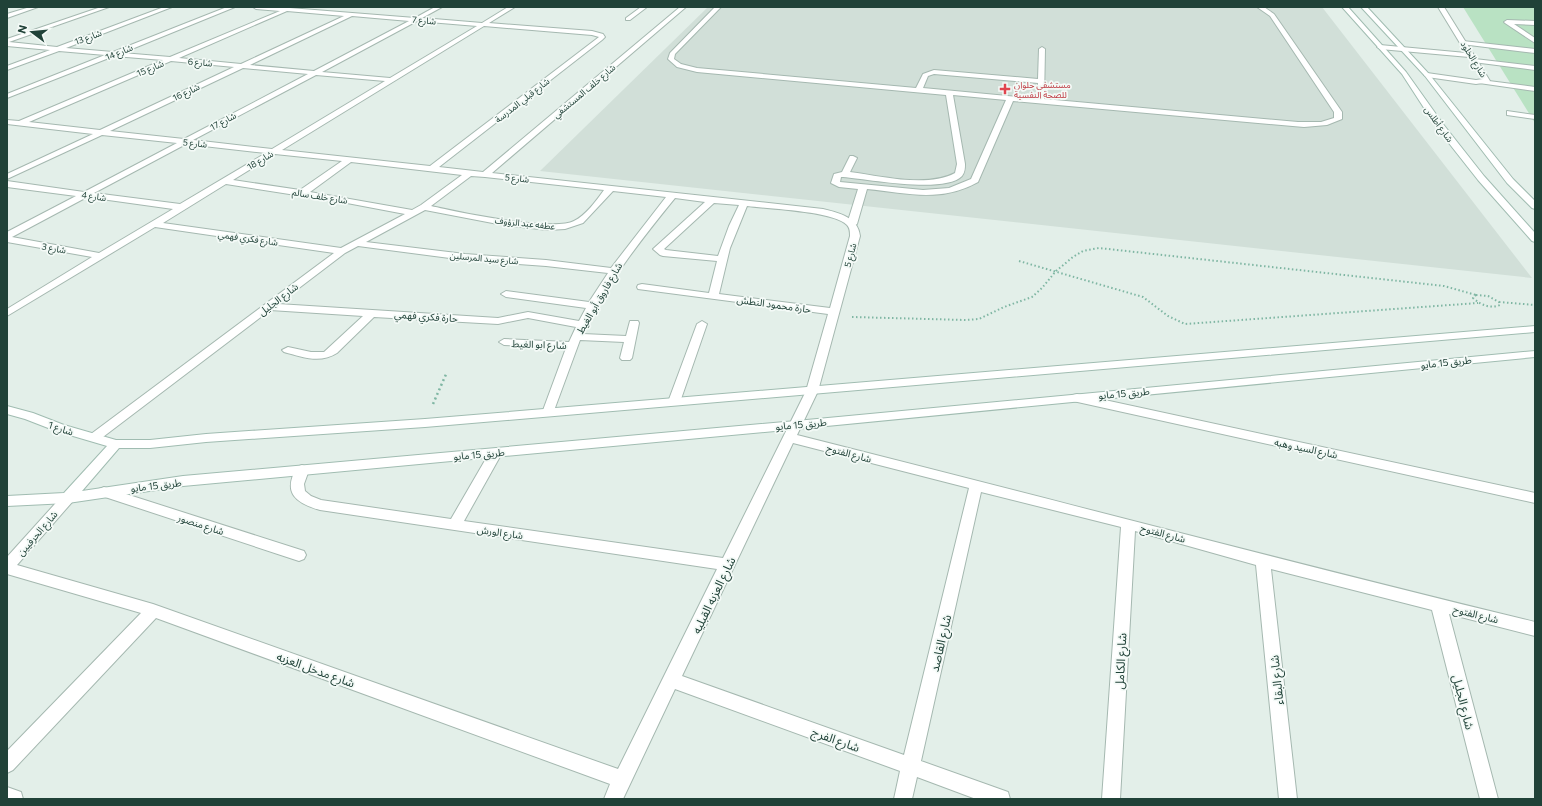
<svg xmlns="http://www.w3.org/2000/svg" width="1542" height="806" font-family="Commissioner,'Noto Sans Arabic',sans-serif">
<rect width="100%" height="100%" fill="#e3efe9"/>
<path fill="#d1dfd8" d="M708,7h614l210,271 -992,-107z"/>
<path fill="#b9e2c3" d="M1463,7h72v116z"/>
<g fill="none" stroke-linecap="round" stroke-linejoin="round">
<g stroke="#a5b8b0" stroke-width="2">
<path id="lane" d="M715,7h6l-46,47 -1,5 7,5 16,4 219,20 7,-14 11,-4 104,9 1,-30 3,-2 3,2 -1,50 254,23h23l13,-4v-6l-64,-96 -13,-9h7l10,7 68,98v7l-15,6 -23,2 -291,-26 -35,81c-38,21 -71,11 -111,7l-10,35 -5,3 -5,-3 11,-35 -19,-2 -8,-4 3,-9 8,-2 8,-16h3l4,2 -7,14c30,4 77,16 105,1l2,-9 -11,-69 -249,-23 -20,-5 -9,-8 2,-6zM934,74l104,9v16l-115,-11 5,-12zM953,95l53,5 -35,79 -22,9 -26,2 -83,-8 1,-5h2c24,2 102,17 119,-1 3,-4 3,-8 3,-12z
M1507,20l28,1v4l-21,-1 21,14v5l-30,-20 -1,-1z
M1463,41l72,8v4l-74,-9v-2z
M1475,59l60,7v4l-62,-8 -1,-1z
M1481,80l54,7v4l-56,-8 -1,-1z
M1507,111l28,4v4l-28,-4z"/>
</g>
<g stroke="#a5b8b0" stroke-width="2">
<path id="street" d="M30,7h8l-31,11v-4z
M101,7h8l-100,35 48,5 107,-40h8l-106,41 47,4 114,-45h8l-113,46 48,4 110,-46 -24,-2 -3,-2h24l138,11 20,-11h7l-20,11 60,5 26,-16h7l-26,16 103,8 11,3 2,3 -3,3 -163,127 44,5 197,-165h6l-194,166 331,36c16,4 35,8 37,27l-42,155 -21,44c246,62 491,127 738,187v14l-86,-22 49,185h-18l-48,-189 -161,-41 26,230h-18l-23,-234 -121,-34 -15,268h-18l19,-272 -140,-35 -60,269 87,31 2,7h-34l-59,-22 -5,22h-18l6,-28 -225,-82 -52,110h-19l6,-15 -454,-166 -143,152 -6,3v-22l134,-138 -134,-39v-17l56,-62 5,-2 5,2 2,3 -2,3 -56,64 136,39 465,165 99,-200 -397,-59c-24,-7 -38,-17 -23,-43l5,-2 5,2 2,3 -5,14 1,7 6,5 10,4 130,19 40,-69 5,-1 5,1 1,3 -38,68 259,37 83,-167 22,-77 -190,-25 -1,-2 1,-2 4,-1 67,9 8,-32 -54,-5 -3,-1 -7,-6 52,-47 -30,-4c-35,43 -69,86 -92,136l43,2 4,-15h8l1,2 -7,35 -2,2h-8l-2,-2 4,-16 -44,-2 -28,76h-8l-2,-3 24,-65 -62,-3 -5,-3 5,-3 65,3 7,-15 -48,-9 -30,6 -124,-7 -37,36c-17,11 -35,4 -53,-1l-2,-2 6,-3 23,5h13l39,-36 -93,-6 -171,130 -4,1 -4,-1 -2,-3 2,-3 243,-181 -179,-26 -148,89v-7l85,-52 -85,-15v-10l69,-36 -69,-9v-6l77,11 93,-49 -75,-8 -95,44v-5l86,-40 -86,-10v-4l12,1 144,-61 -49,-4 -107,42v-4l98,-39 -46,-4 -52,19v-4l43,-16 -43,-4v-7zM287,11l57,5 -103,48 -62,-6zM352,16l57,5 -95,50 -64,-6zM417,21l60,5 -87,52 -68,-6zM484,26l108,9 7,2 -169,129 -148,-16zM171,61l63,6 -134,63 -71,-8zM243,68l65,6 -124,65 -74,-8zM316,75l69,6 -113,68 -79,-9zM186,144l80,9 -86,51 -86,-11zM275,154l67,7 -42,29 -67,-10zM351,162l111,13 -41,30 -9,5 -102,-18zM471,176l14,1 119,13c-8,11 -18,25 -30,31 -21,11 -117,-9 -143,-15zM226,184l121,19 58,11 -64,34 -178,-25zM613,191l53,6 -55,71 -65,-8 -81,-6 -99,-12 59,-32 78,15 45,5 17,-1 18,-6zM87,197l86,12 -74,44 -87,-16zM714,203l25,2 -10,21 -11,30 -52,-6 -2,-1zM747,206c22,3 86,5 100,19 3,3 3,7 3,11l-20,72 -111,-14 11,-46zM358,246l107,14 81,6 62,7 -19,29 -83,-11 -5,3 5,3 80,11 -7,13 -51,-9 -30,6 -220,-14 67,-51zM793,443l176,45 -65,267 -222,-79z
M641,7h6l-17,13h-4v-2z
M1438,7h6l46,74 -1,1 -13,2 -49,-7 -3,-2 3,-2 49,7 7,-1 -14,-22 -89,-8 -3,-2 3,-2 86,8z
M702,321l5,3 -27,78 -2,3h-8l-2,-3 29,-78z
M1077,394l458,99v10l-462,-102 -2,-3 2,-3z
M104,487l200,64 2,4 -2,4 -5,2 -200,-66 -2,-3 2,-3z
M7,787l14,5 2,7h-16z"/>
</g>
<g stroke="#a0bcb1" stroke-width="2">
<path id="secondary" d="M1342,7h6l58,65 37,52 41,52 51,57v9l-3,-1 -54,-61 -41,-52 -35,-54z
M1361,7h6l62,67 84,105 22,22v8l-3,-1 -25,-25 -82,-107z
M1535,326v6l-1110,95 -219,15 -56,6h-31l-37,43 101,-15 613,-55 739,-70v6l-739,72 -613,57 -115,17 -61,3v-10l57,-3 43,-47 -51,-15 -31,-12 -18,-5v-8l26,7 31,12 52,15h34l56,-6 219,-15z"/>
</g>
<path stroke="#7fb6a3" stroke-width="2" stroke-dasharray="1.5 2.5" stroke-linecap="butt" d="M1019,261l124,36 25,19 17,8 293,-21
M1476,295l12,1 11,6 1,3c-10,4 -19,0 -27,-7z
M1499,302l36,3
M852,317l114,3 13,-1 25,-12 28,-10 10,-9 14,-17 17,-14 10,-6 16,-3 345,38 32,9"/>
<path stroke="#7fb6a3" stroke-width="2.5" stroke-dasharray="2 3" stroke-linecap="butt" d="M433,404l14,-32"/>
<use href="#lane" fill="#fff" fill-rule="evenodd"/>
<use href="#street" fill="#fff" fill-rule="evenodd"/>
<use href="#secondary" fill="#fff" fill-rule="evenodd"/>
</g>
<path fill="#e0444e" stroke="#f4faf7" stroke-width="1.5" d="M1003 83h4v4h4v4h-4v4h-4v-4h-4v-4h4z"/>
<g text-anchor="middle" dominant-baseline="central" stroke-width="3.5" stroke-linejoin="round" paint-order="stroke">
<g font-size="9" fill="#204238" stroke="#f4faf7">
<text transform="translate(424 20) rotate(5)">شارع 7</text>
<text transform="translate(88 37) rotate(-20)">شارع 13</text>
<text transform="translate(119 52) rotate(-22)">شارع 14</text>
<text transform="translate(1474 59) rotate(58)">شارع الخلود</text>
<text transform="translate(200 62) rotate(5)">شارع 6</text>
<text transform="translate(150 68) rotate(-23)">شارع 15</text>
<text transform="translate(584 91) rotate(-40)">شارع خلف المستشفي</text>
<text transform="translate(186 92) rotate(-25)">شارع 16</text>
<text transform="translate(522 100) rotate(-38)">شارع قبلي المدرسة</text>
<text transform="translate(223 121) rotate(-28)">شارع 17</text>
<text transform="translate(1439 124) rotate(54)">شارع أطلس</text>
<text transform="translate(195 143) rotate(6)">شارع 5</text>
<text transform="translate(260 160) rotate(-31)">شارع 18</text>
<text transform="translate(517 178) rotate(6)">شارع 5</text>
<text transform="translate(94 196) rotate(8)">شارع 4</text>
<text transform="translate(320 196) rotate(9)">شارع خلف سالم</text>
<text transform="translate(525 223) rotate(6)">عطفه عبد الرؤوف</text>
<text transform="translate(248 238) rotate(8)">شارع فكري فهمي</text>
<text transform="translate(54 248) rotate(10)">شارع 3</text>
<text transform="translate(850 255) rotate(-75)">شارع 5</text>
<text transform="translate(484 258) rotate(5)">شارع سيد المرسلين</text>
</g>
<g font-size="9" fill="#be3a42" stroke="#f4faf7" text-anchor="start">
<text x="1014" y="84">مستشفي حلوان<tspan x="1014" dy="10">للصحة النفسية</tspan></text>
</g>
<g font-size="10" fill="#204238" stroke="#f4faf7">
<text transform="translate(599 298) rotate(-60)">شارع فاروق أبو الغيط</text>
<text transform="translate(278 299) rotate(-37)">شارع الجليل</text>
<text transform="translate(774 304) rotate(8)">حارة محمود النطش</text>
<text transform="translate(426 316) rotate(4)">حارة فكري فهمي</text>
<text transform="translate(539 344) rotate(2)">شارع ابو الغيط</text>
<text transform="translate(1446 362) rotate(-6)">طريق 15 مايو</text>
<text transform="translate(1124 393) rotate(-5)">طريق 15 مايو</text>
<text transform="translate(801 424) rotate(-5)">طريق 15 مايو</text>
<text transform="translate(61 428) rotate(18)">شارع 1</text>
<text transform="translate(1306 448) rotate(12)">شارع السيد وهبه</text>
<text transform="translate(849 453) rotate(15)">شارع الفتوح</text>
<text transform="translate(479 454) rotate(-5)">طريق 15 مايو</text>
<text transform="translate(156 485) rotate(-7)">طريق 15 مايو</text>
<text transform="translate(201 524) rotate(18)">شارع منصور</text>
<text transform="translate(500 532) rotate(8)">شارع الورش</text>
<text transform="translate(37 533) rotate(-49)">شارع الحرفيين</text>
<text transform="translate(1163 533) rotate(15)">شارع الفتوح</text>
<text transform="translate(1476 614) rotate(14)">شارع الفتوح</text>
</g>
<g font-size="12" fill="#204238" stroke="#f4faf7">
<text transform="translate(713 595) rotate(-64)">شارع العزبه القبليه</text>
<text transform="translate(940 643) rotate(-77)">شارع القاصد</text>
<text transform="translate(1120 661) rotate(-87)">شارع الكامل</text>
<text transform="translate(316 669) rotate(20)">شارع مدخل العزبه</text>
<text transform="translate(1276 680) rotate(-96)">شارع البقاء</text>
<text transform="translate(1464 702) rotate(76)">شارع الجليل</text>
<text transform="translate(836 739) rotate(20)">شارع الفرج</text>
</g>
</g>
<rect width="1542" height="806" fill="none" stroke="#204238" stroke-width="16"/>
<g transform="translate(32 32) rotate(286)" stroke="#f4faf7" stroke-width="3" paint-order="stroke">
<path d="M0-3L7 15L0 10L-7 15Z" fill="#204238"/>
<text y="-6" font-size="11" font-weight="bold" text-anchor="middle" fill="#204238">N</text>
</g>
</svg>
